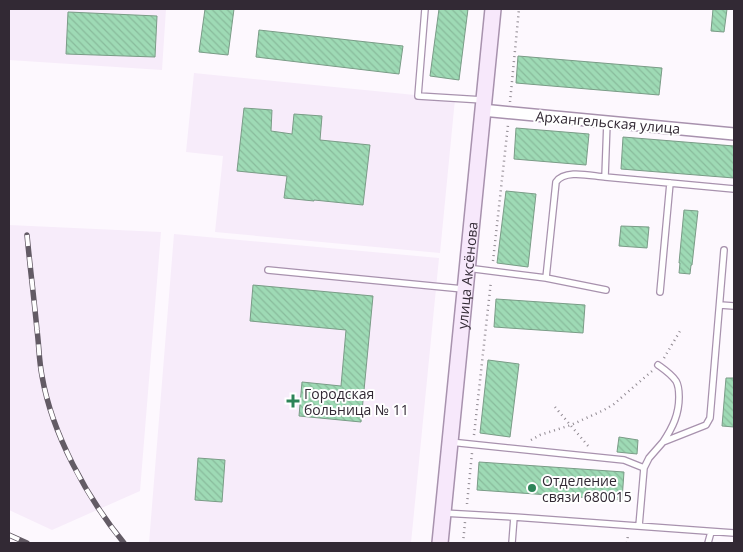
<svg xmlns="http://www.w3.org/2000/svg" width="743" height="552" font-family="'Open Sans',sans-serif">
<defs>
<pattern id="building-back-hatch" width="6" height="6" patternUnits="userSpaceOnUse" patternTransform="scale(1.25)"><rect width="6" height="6" fill="#9edab5"/><path d="M-1 5l2 2M0 0l6 6M5-1l2 2" fill="none" stroke="#89bb9c"/></pattern>
</defs>
<rect width="100%" height="100%" fill="#fdf8fe"/>
<path fill="#f7ecfa" d="M9,9h157l-4,61 -153,-10z
M194,73l261,26 -15,154 -225,-21 8,-76 -37,-4z
M9,225l152,7 -21,259 -88,39 -43,-20z
M174,234l265,24 -28,285h-262z"/>
<path fill="url(#building-back-hatch)" stroke="#7a9c87" d="M205,9h29l-6,46 -29,-3z
M439,9h29l-9,71 -29,-4z
M713,9h14l-3,23 -13,-1z
M68,12l89,4 -2,41 -89,-3z
M259,30l144,16 -4,28 -143,-17z
M518,56l144,12 -3,27 -143,-12z
M244,108l28,2 -1,21 21,3 2,-20 28,2 -2,24 50,5 -7,60 -49,-5v1l-30,-3 3,-22 -50,-5z
M516,128l73,6 -3,31 -72,-6z
M623,137l111,9v32l-113,-9z
M506,191l30,3 -8,73 -31,-4z
M684,210l14,1 -6,54h-1l-1,9 -11,-1 1,-10h-1z
M621,226l28,1 -2,21 -28,-2z
M253,285l120,11 -12,126 -62,-6 3,-34 39,4 5,-56 -96,-9z
M496,299l89,6 -2,28 -89,-6z
M488,360l31,4 -9,73 -30,-4z
M726,378h8v49l-12,-1z
M619,437l19,3 -1,14 -20,-2z
M198,458l27,2 -3,42 -27,-2z
M479,462l145,10 -2,28 -145,-10z"/>
<g fill="none" stroke-linecap="round" stroke-linejoin="round">
<g stroke="#a892ae" stroke-width="8">
<path id="lane" d="M425,9l-7,87 65,4
M607,122l-2,55 129,12
M467,268l79,10 10,-96c9,-13 35,-6 49,-5
M268,270l195,19
M546,278l60,12
M660,292l10,-109
M720,305l14,1
M658,365c7,5 13,9 18,16 3,5 3,10 3,16 0,17 -6,30 -16,45
M450,442l174,18 20,8
M443,513l71,4 -2,26
M514,517l220,16
M639,526l5,-58 5,-10 14,-16 43,-17 4,-7 14,-168
M708,543l3,-11"/>
</g>
<g stroke="#a892ae" stroke-width="14">
<path id="street" d="M482,110l252,24"/>
</g>
<g stroke="#a892ae" stroke-width="18">
<g id="secondary">
<path id="s1" d="M440,543l53,-534"/>
</g>
</g>
<path stroke="#918a92" stroke-width="2.5" stroke-dasharray="1 4" stroke-linecap="butt" d="M510,102l9,-93
M493,261l15,-136
M664,358l16,-27
M555,407l34,40
M474,435l17,-154
M531,440l9,-5 31,-10 33,-15 10,-6 38,-33
M467,504l5,-51
M463,543l2,-21
M627,543l1,-8"/>
<use href="#lane" stroke="#fff" stroke-width="5.5"/>
<use href="#street" stroke="#fff" stroke-width="11"/>
<use href="#secondary" stroke="#f7e8fb" stroke-width="15"/>
<g stroke="#635b65" stroke-width="5.5">
<path id="rail" d="M27,235c3,32 7,63 10,95 2,15 2,31 5,46 10,58 45,122 82,167
M9,535l18,8"/>
</g>
<use href="#rail" stroke="#fff" stroke-width="4" stroke-dasharray="11" stroke-linecap="butt"/>
</g>
<g fill="#2d8458" stroke="#fff" stroke-width="2">
<path d="M290.5 393.5h5v5h5v5h-5v5h-5v-5h-5v-5h5z"/>
<circle cx="532" cy="488" r="5"/>
</g>
<g text-anchor="middle" dominant-baseline="central" stroke-width="4" stroke-linejoin="round" paint-order="stroke">
<g font-size="14" fill="#322934" stroke="#fff">
<text transform="translate(608 122) rotate(5)">Архангельская улица</text>
<text stroke="none"><textPath href="#s1" startOffset="269">улица Аксёнова</textPath></text>
</g>
<g font-size="14" fill="#322934" stroke="#fff" text-anchor="start">
<text x="304" y="393">Городская<tspan x="304" dy="16">больница № 11</tspan></text>
<text x="542" y="480">Отделение<tspan x="542" dy="16">связи 680015</tspan></text>
</g>
</g>
<rect width="743" height="552" fill="none" stroke="#322934" stroke-width="20"/>
</svg>
